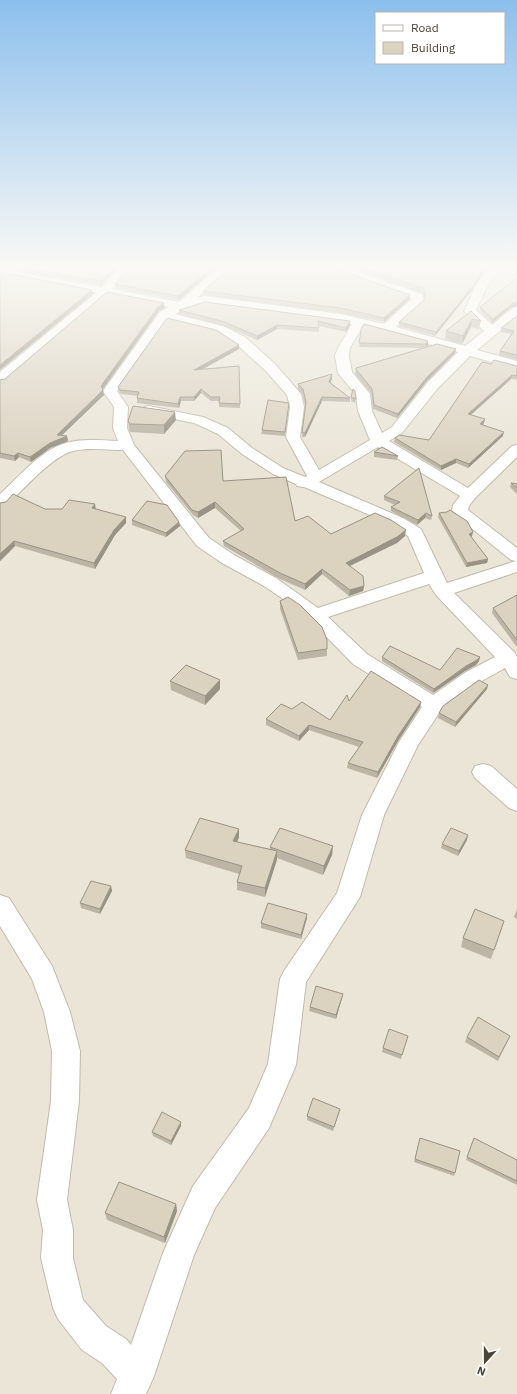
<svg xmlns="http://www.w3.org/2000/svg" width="517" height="1394" font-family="'IBM Plex Sans',sans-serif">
<rect width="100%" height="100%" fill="#f5f2e9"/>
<path fill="#eae5d7" d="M0,265h517v1129h-517z"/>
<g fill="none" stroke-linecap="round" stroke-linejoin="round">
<g stroke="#c2bbab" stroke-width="2">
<path id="minor" d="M123,265h12l-22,24 66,13 43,-37h13l-38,33 8,-2 136,18 43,10 28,-25 -88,-32 -2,-2h16l84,29 2,6 -2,3 -26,24 69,19 19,-15 -20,-20 11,-24 15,-22h12l-15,22 -11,23 16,15 21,-17 4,-1v10l-40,33 40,11v8l-47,-13 -32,32 -36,45 -13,8 79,47 44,-42 5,-1v12l-42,41 -6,8 -1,4 49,38v24l-63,21 61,60 2,4v22l-7,-2 -5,-9 -25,14 -39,28 -23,35 -34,70 -24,82 -54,85 -10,83 -27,63 -54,80 -21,47 -40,121 -8,18h-35l6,-15 -15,-16 -20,-13 -24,-31 -5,-11 -12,-50 2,-28 -6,-30 14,-99 1,-50 -8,-39 -12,-33 -32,-53v-31l9,3 43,68 18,46 10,39 -1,50 -12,99 6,30v28l10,42 23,26 20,13 5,6 32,-92 30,-67 56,-78 19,-44 12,-85 4,-8 53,-78 25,-78 37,-73 23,-35 -69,-43 -52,-53 -37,-25 -42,-23 -25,-17 -74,-96c-16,0 -34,-3 -50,1 -21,5 -51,40 -67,55l-6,2v-14c18,-16 36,-39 60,-49 18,-7 39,-5 58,-4l-5,-13 1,-21 -11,-16 57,-79 9,-5 -62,-12 -102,87 -5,1v-11l96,-79 -96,-18v-6l102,18zM205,304l147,20 -14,24 -3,8 3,17 18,22 2,16 12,29 -51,30 -19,-33 4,-30 -3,-13 -26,-30 -30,-27 -20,-10 -50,-13 10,-5zM167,320l50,13 18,10 30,27 22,25 3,12 -4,30 21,39 -2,1 -22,-9 -31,-20 -24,-20 -25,-11 -54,-11 -5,1 -2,3 2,3 50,10 24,11 24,20 31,20 23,10 1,2 7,1 87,37 17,12 16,37 -106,35 -42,-30 -42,-23 -25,-17 -75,-93 -7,-17 1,-21 -11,-16zM363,326l95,26 -30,30 -36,45 -10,6 -10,-22 -2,-17 -18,-22 -3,-16 1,-8zM378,447l82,49 -7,9 -1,6 2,3 57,46 5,1 -69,22 -26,-54 -18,-11 -84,-36zM429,584l7,11 59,62 -29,15 -33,23 -66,-41 -39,-37z
M483,764l8,2 26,23v22l-8,-3 -34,-30 -3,-6 3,-6z"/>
</g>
<use href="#minor" fill="#fff" fill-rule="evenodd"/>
</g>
<path fill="#bcb5a5" d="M0,265h121l-20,20 -101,-17z
M133,265h87l-41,35 -63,-12 -1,-4z
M342,265h146l-16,25 -37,46 -36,-10v-4l25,-22 1,-2 -3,-5z
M517,278v28l-5,1 -20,16 -12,-12v-4z
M203,291l206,9 -25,22 -43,-9 -138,-18z
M165,308l-6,3 -56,78 1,6 -42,40 5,1 1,5 -18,7 -19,14 -12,-5 -4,4 -15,-3v-78l5,-1z
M179,310l171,11v4l-4,7 -27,-6v6l-42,-3 -20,11 -32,-14 -46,-12z
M471,311l10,10 -2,8 -8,-2 -9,17 -17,-5 1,-8z
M517,316v44l-18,-5 1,-4 11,-17 -10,-2v-4z
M360,331l68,10v4l-1,2 28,6 -28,28 -30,37 -24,-9 -2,-16 -16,-19 1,-6 67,-20 -64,-1 2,-12h-1z
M239,345v4l-36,20 36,-3 1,42 -21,-1v-6h-8l-10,-8 -7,8h-13l-2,7 -42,-5v-5l1,-2 -17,-2 -2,-3 -1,-4z
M491,364l26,2v14l-6,-1 -40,36 13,8 -1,2 20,11 -35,32 -12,-5 -15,7 -47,-28 1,-4 34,2z
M332,379l-2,4 20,15v4l-28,-1 -17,36h-3l3,-31 -3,-12 -4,-5v-5z
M351,397l5,2 -1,4 -4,-2z
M288,407l-3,29 -24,-2 1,-4z
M176,420l-12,14 -34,-2 -1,-3 -1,-8z
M374,452l24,4 -1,4 -23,-3z
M165,476l58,5 72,40 36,13 74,2 -8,7 -47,23 14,20 -1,5 -14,5 -27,-22 -17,16 -25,-11 -56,-33 -1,-5 18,-10 -26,-23 -17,10 -5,-3 -27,-33z
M511,483l6,1v10l-7,-7z
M384,496l48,20 -1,4 -6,-2 -8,7 -26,-14v-4l4,-2 -11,-5z
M0,503l45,6h51l30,14 -11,12 -20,34 -80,-23 -15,15z
M439,513l33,23 -1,1 17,22 -1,4 -21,4 -28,-50z
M132,520l48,6 -14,11 -34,-12z
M517,595v51h-1l-24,-33 1,-5z
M280,601l47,48v7l-29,4 -18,-51z
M382,657l58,13 40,-13 -1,4 -3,4 -11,6 -32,22 -51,-32z
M220,680v9l-15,16 -34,-15 -1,-9z
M487,689l-32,38 -17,-9 1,-5z
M349,701l72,1 -1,5 -22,34 -21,37 -30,-10 1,-5 11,-16 -50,-17 -10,11 -33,-16v-6l26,-10 38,11z
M239,829v8l-2,5 33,7v-2l63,-1 -1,9 -9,20 -46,-17 -12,39 -28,-7v-8l2,-8 -53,-16 -1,-8z
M467,840l-9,16 -17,-8 1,-4z
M111,886l1,5 -12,23 -19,-6 -1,-5z
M517,909v10l-3,-2z
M307,914v4l-6,21 -40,-11v-5z
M504,921l-13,38 -30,-12 2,-9z
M343,994l-1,4 -6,21 -27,-8 1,-4z
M408,1036l-7,23 -19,-7 1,-4z
M510,1036l-12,25 -33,-19 2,-5z
M340,1109l-1,4 -6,18 -26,-11v-4z
M181,1122v4l-10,19 -18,-9 -1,-4z
M420,1138l35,35 -1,3 -40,-14z
M474,1138l43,22v25l-51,-25z
M176,1204l1,7 -12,32 -58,-23 -2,-7z"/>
<path fill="#999386" d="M117,265h4l-20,20v-4z
M215,265h5l-41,35 -1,-4z
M486,265h2l-16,25 -37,46 1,-4z
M92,290l1,4 -93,76v-5z
M410,295l-1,5 -25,22v-4z
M517,302v4l-5,1 -20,16 1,-4 20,-16z
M164,303l1,5 -6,3 -57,79 -1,-4 57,-79z
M472,319l-1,8 -9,17 1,-8z
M350,321v4l-4,7v-4z
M277,325v4l-20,11v-4z
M428,341v4l-2,3v-4z
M239,345v4l-45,25v-4z
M456,349l-1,4 -28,28 -30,37 1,-4 29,-37z
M332,374v5l-3,7v-4z
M512,375l-1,4 -44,39 1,-4z
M201,389v4l-7,8v-4z
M103,390l1,5 -46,44 -1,-4z
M180,397l1,4 -2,7 -1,-4z
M322,397v4l-17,36v-4z
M175,412l1,8 -12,14v-9z
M485,419l-1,4 -5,5 1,-4z
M504,432l-1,4 -35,32 1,-4z
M67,436l1,5 -18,7 -19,14 -1,-5 20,-14z
M18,453l1,4 -4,4 -1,-5z
M456,459v4l-15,7v-4z
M215,502v6l-17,10v-6z
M95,504l1,6 -4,-2z
M426,513l-1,5 -8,7 1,-5z
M126,517v6l-11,12 -20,34 -1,-6 20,-33z
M179,522l1,4 -14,11v-4z
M406,530l-1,6 -8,7 -52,25 1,-5z
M473,532l-1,4 -4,2 1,-4z
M14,541l1,5 -15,15v-7z
M488,559l-1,4 -21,4 1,-4z
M322,569v5l-17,16v-6z
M364,586l-1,5 -14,5 1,-6z
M480,657l-1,4 -3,4 -11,6 -32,22 1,-4z
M220,680v9l-15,16v-9z
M488,685l-1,4 -32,38 1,-5z
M421,702l-1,5 -22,34 -21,37 1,-6 20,-36z
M309,725v5l-10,11v-5z
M239,829v8l-5,13 -1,-9z
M468,835l-1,5 -9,16 1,-5z
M333,846l-1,9 -9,20 1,-9z
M277,851v9l-12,37v-9z
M111,886l1,5 -12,23v-5z
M307,914v4l-6,21v-4z
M343,994l-1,4 -6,21v-4z
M181,1122v4l-10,19v-4z
M176,1204l1,7 -12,32 -1,-6z"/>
<path fill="#dbd2c0" stroke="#999386" d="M5,265h112l-16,16z
M133,265h82l-37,31 -63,-12z
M233,265h92l85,30 -26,23 -43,-10 -138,-17z
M354,265h132l-13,21 -37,46 -37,-10 25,-22 2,-5 -3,-7z
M0,272l92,18 -92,75z
M517,278v24l-4,1 -20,16 -13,-12z
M107,292l57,11 -6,4 -57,79 2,4 -46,45 10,1 -17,7 -20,14 -12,-4 -4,3 -14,-3v-73l5,-1z
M205,302l145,19 -4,7 -28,-7 1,7 -42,-3 -20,11 -32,-14 -46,-12z
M471,311l10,10 -9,-2 -9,17 -17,-5z
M517,316v39l-17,-4 14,-20 -13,-3z
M167,318l49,12 23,15 -45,25 45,-4 1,38 -21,-1 1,-6h-9l-10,-8 -7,8h-14l-2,7 -41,-6 2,-6 -19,-2 -2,-3z
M364,324l64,17 -2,3 -67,-1 2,-12h-1z
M437,344l19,5 -29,28 -29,37 -24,-9 -2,-16 -16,-20v-1z
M494,360l23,6v10l-5,-1 -44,39 17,5 -5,5 24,8 -35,32 -13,-5 -15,7 -46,-28 4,-3 30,5 53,-78 9,2z
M332,374l-3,8 21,16 -28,-1 -17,36h-3l4,-31 -3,-13 -5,-5z
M353,389l2,2 1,8 -5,-2z
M268,400l21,3 -4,29 -23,-2z
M133,406l42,6 -11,13 -34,-1 -2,-3z
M382,447l16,9 -24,-4z
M221,450l2,31 63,-4 9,44 13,-5 23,18 44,-21 16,7 15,10 -9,7 -51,26 17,13 1,10 -14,4 -28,-21 -17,15 -25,-11 -57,-32 21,-12 -29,-27 -17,10 -6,-2 -27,-34 20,-25z
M419,468l13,48 -6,-3 -8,7 -27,-13 9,-5 -16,-6z
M511,483l6,1v4z
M13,494l32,15h17l7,-9 26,4 -3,4 34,9 -12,13 -20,33 -80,-22 -14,13v-51l6,-1z
M147,501l20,4 12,17 -13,11 -34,-13z
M450,510l17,11 6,11 -4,2 19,25 -21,4 -28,-50 8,-1z
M517,595v45l-24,-32z
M288,597l12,8 22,22 5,13v9l-29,4 -18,-52z
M390,646l50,24 17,-22 23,9 -3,3 -11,6 -32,23 -52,-32z
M186,665l34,15 -15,16 -35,-15z
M371,671l50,31 -23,34 -20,36 -30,-9 15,-21 -54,-17 -10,11 -33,-17 15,-15 11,5 10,-7 28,18 17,-25 2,6z
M479,680l9,5 -32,37 -17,-9 4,-7z
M200,818l39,11 -6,12 44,10 -12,37 -28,-6 5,-16 -57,-16z
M280,828l53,18 -9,20 -54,-19z
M451,828l17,7 -9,16 -17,-7z
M91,881l20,5 -11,23 -20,-6z
M268,903l39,11 -6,21 -40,-12z
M475,909l29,12 -10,29 -31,-12z
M316,986l27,8 -7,21 -26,-8z
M478,1017l32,19 -11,21 -32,-20z
M389,1029l19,7 -6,19 -19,-7z
M313,1098l27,11 -6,18 -27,-11z
M162,1112l19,10 -10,19 -19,-9z
M420,1138l40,13 -5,22 -40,-14z
M474,1138l43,22v21l-50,-24z
M119,1182l57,22 -12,33 -59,-24z"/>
<linearGradient id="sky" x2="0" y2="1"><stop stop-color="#8cbfed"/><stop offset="0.58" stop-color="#faf9f5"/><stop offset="1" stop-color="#faf9f5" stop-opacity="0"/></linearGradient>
<rect width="517" height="460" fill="url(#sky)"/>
<rect x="375" y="12" width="130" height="52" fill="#ffffff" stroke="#b7b4af"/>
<rect x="383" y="25" width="20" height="6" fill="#ffffff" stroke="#b7b4af"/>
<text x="411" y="32" font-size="12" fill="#4a4337">Road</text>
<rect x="383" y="42" width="20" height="12" fill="#dbd2c0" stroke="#b7b4af"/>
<text x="411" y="52" font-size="12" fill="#4a4337">Building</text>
<g transform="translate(485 1362) rotate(201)" stroke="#ffffff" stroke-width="3" paint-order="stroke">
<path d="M0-3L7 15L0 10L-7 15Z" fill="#4a4337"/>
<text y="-6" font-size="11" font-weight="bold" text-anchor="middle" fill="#4a4337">N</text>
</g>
</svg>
